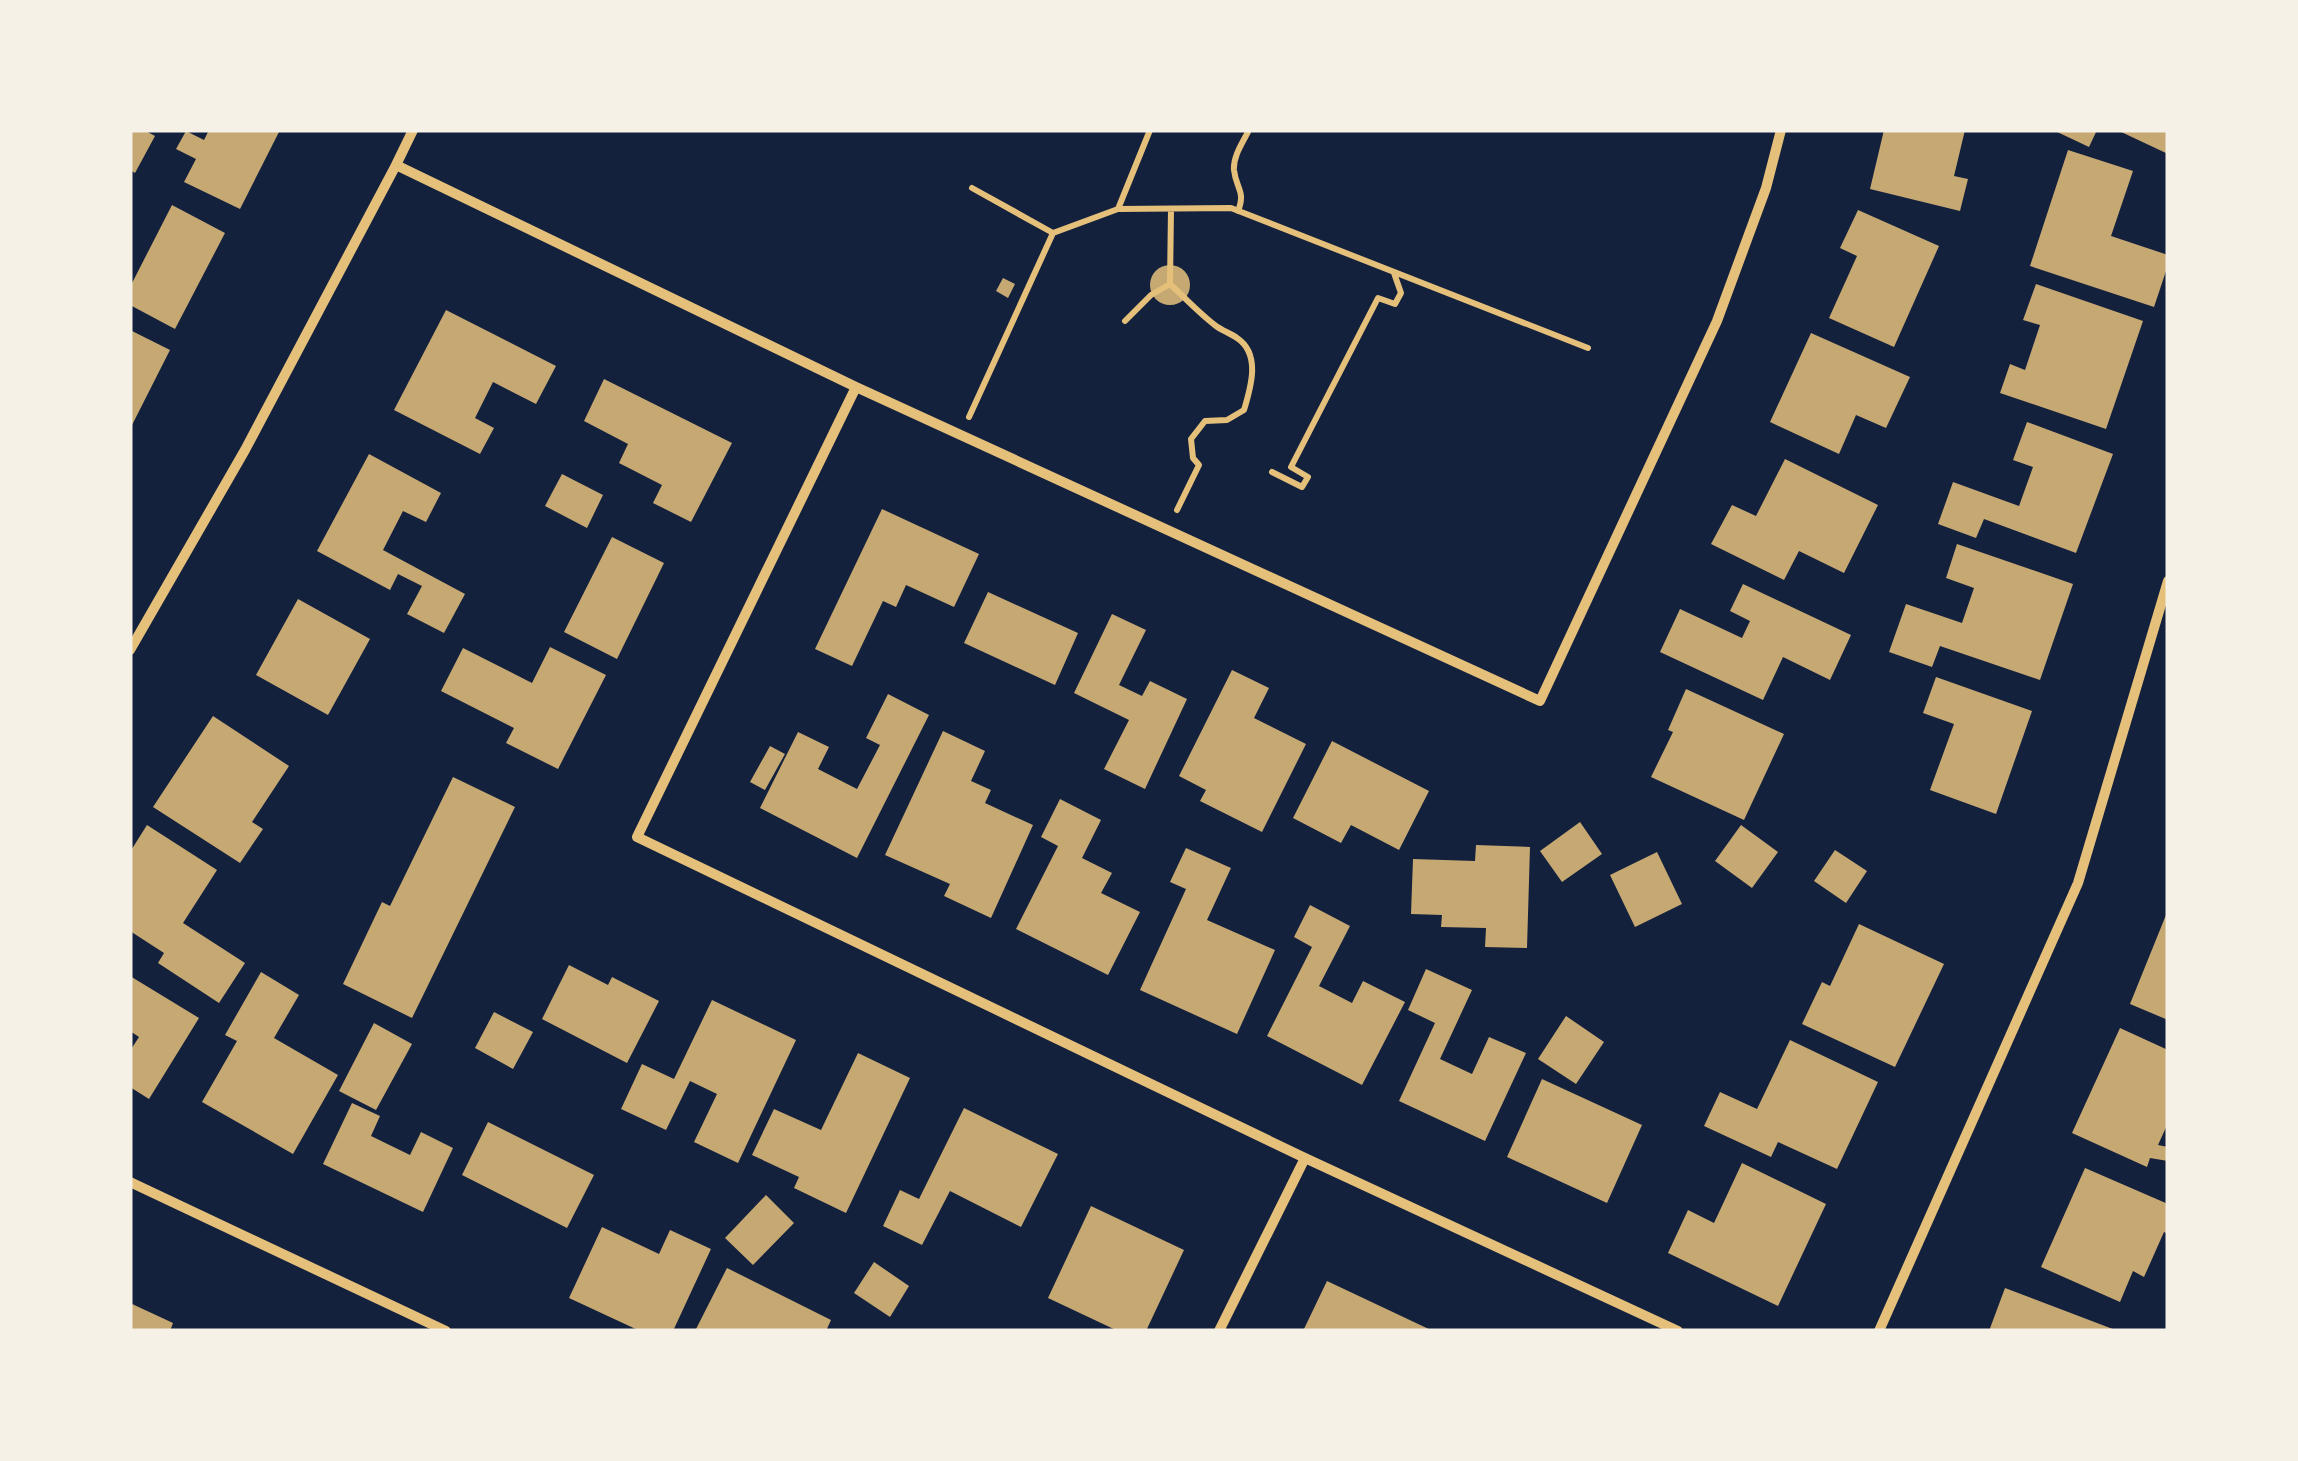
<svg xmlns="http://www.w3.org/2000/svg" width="2298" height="1461" font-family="Montserrat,sans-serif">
<rect width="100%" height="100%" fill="#14213d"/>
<path fill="#c6a872" d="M130,130h14l11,6 -20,37 -5,-3z
M209,130h71l-40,79 -56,-27 12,-23 -20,-10 10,-18 18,9z
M1884,130h81l-11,46 14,3 -8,32 -90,-22z
M2053,130h44l-8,17z
M2117,130h51v24z
M2068,150l65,21 -22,65 57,19v10l-14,42 -124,-41z
M172,205l53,28 -50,96 -45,-24v-18z
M1858,210l81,36 -45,101 -65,-29 28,-62 -17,-8z
M1150 285a20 20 0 1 1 40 0a20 20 0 1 1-40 0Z
M1003,278l12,6 -7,14 -12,-7z
M2036,284l107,37 -37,108 -106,-36 10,-29 15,6 15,-45 -17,-5z
M446,310l110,56 -20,38 -43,-22 -18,36 19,10 -14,26 -86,-44z
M130,330l40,20 -40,79z
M1811,333l99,44 -24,51 -30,-13 -17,39 -69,-32z
M604,379l128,64 -41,79 -38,-19 9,-18 -43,-22 9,-19 -44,-23z
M2027,422l86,32 -37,99 -92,-34 -8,19 -38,-14 15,-42 66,24 14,-39 -20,-7z
M369,454l72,39 -15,29 -23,-11 -20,39 82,44 -21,39 -37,-19 15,-28 -24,-12 -8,16 -73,-39z
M1785,459l93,46 -34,68 -45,-22 -15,29 -73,-36 21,-39 24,11z
M562,474l41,21 -16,33 -42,-22z
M882,509l97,45 -25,53 -48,-22 -10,22 -13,-6 -31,65 -37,-17z
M612,537l52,26 -47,96 -53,-27z
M1957,544l116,40 -33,96 -100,-34 -8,21 -43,-15 17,-48 56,19 12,-35 -28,-10z
M1743,584l108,51 -21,45 -47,-23 -20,43 -103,-48 20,-43 62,29 8,-17 -20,-10z
M988,592l90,41 -23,52 -91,-42z
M298,599l72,40 -42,76 -72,-40z
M1112,614l34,16 -27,55 23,11 8,-15 37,18 -42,90 -41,-20 25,-49 -55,-27z
M550,647l56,28 -48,94 -52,-26 8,-15 -73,-37 22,-43 69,35z
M1232,670l37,18 -15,30 52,26 -44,88 -62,-31 6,-11 -27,-14z
M1936,677l96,34 -36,103 -66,-24 24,-66 -31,-11z
M1686,689l98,45 -40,86 -93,-43 22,-45 -5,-2z
M888,694l41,21 -72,143 -97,-50 38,-76 31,15 -11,22 39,20 23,-44 -14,-7z
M213,716l76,50 -37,56 11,7 -23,34 -87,-56z
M943,731l42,20 -14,30 20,9 -6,13 48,22 -42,93 -47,-22 6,-12 -65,-29z
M1332,741l97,50 -30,59 -48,-25 -10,18 -48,-25z
M770,746l15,8 -20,36 -15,-8z
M453,777l62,30 -103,211 -69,-34 39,-82 8,4z
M1060,799l41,21 -19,38 30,15 -11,20 39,19 -32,63 -92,-46 42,-83 -17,-9z
M1580,822l22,32 -40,28 -22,-31z
M147,825l70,45 -34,53 62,40 -26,40 -61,-40 6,-10 -34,-22v-79z
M1741,825l37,27 -26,36 -37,-27z
M1476,845l54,2 -3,101 -42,-1 1,-19 -45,-1 1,-12 -31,-1 2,-55 62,2z
M1186,848l45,20 -24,52 68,30 -38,84 -97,-44 46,-101 -16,-7z
M1835,850l32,21 -21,32 -32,-22z
M1657,852l25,52 -47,23 -25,-52z
M1310,905l40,21 -31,60 33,17 11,-22 42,21 -43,83 -95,-49 45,-89 -18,-10z
M2168,910v110l-38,-16z
M1859,924l85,40 -49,103 -93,-43 20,-42 8,4z
M569,965l39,20 4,-8 47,24 -32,62 -85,-44z
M1426,969l46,21 -32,69 32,15 17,-37 37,16 -41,88 -86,-40 36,-78 -27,-13z
M261,972l38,23 -25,43 64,37 -45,79 -91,-52 35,-61 -12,-6z
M130,976l69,42 -50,81 -19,-12v-36l9,-14 -9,-6z
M712,1000l84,40 -58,123 -44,-21 23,-48 -27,-13 -24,49 -45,-21 21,-45 32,15z
M494,1012l39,20 -20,37 -38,-21z
M1566,1016l38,26 -28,42 -38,-25z
M374,1023l38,21 -36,66 -37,-19z
M2120,1028l48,22v73l-10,22 10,2v14l-18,-3 -3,9 -75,-34z
M1790,1040l88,42 -41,87 -59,-27 -7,15 -67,-31 16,-34 37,17z
M858,1053l52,25 -64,135 -52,-25 5,-11 -47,-22 22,-46 47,21z
M1542,1079l100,46 -35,78 -100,-46z
M352,1103l28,13 -9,20 39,19 11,-23 32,16 -30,64 -100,-48z
M964,1108l94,46 -37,73 -71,-36 -28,54 -39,-19 17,-36 19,9z
M488,1122l106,53 -27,53 -105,-53z
M1742,1163l84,41 -48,102 -110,-53 20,-43 26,13z
M2085,1168l83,36v30l-4,-2 -20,45 -11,-6 -13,31 -79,-35z
M766,1195l28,28 -41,42 -28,-27z
M1091,1206l93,44 -38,81h-28l-70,-33z
M602,1227l57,27 11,-24 41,19 -38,82h-33l-71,-33z
M874,1262l35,24 -19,31 -36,-24z
M727,1268l104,52 -5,11h-131z
M1327,1281l106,50h-130z
M2005,1288l113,43h-129z
M130,1303l43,20 -3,8h-40z"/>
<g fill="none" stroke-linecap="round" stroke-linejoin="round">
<path stroke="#e5c07b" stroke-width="6" d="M972,188l81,45
M1118,209l32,-79
M1238,211c8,-20 -2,-22 -4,-41 -1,-14 9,-28 15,-40
M1170,284c15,14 30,30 46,42 7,5 14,7 21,12 24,16 14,49 7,72l-17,10 -22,1 -14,18 2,19 6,7 -22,45
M1125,321l26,-26 19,-11 1,-75
M969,417l84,-184 65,-24 113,-1 357,140
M1272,472l30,15 6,-10 -17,-10 87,-169 17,6 6,-11 -7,-20"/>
<path stroke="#e5c07b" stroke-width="10" d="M396,165l460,222 684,314 177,-380 49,-133 15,-58
M856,387l-219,450 668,321 373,173
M130,650l115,-200 151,-285 17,-35
M130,1182l316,149
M1219,1331l86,-173
M1879,1331l199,-448 90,-302"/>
</g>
<rect width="2298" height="1461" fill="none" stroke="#f6f1e7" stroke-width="265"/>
</svg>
